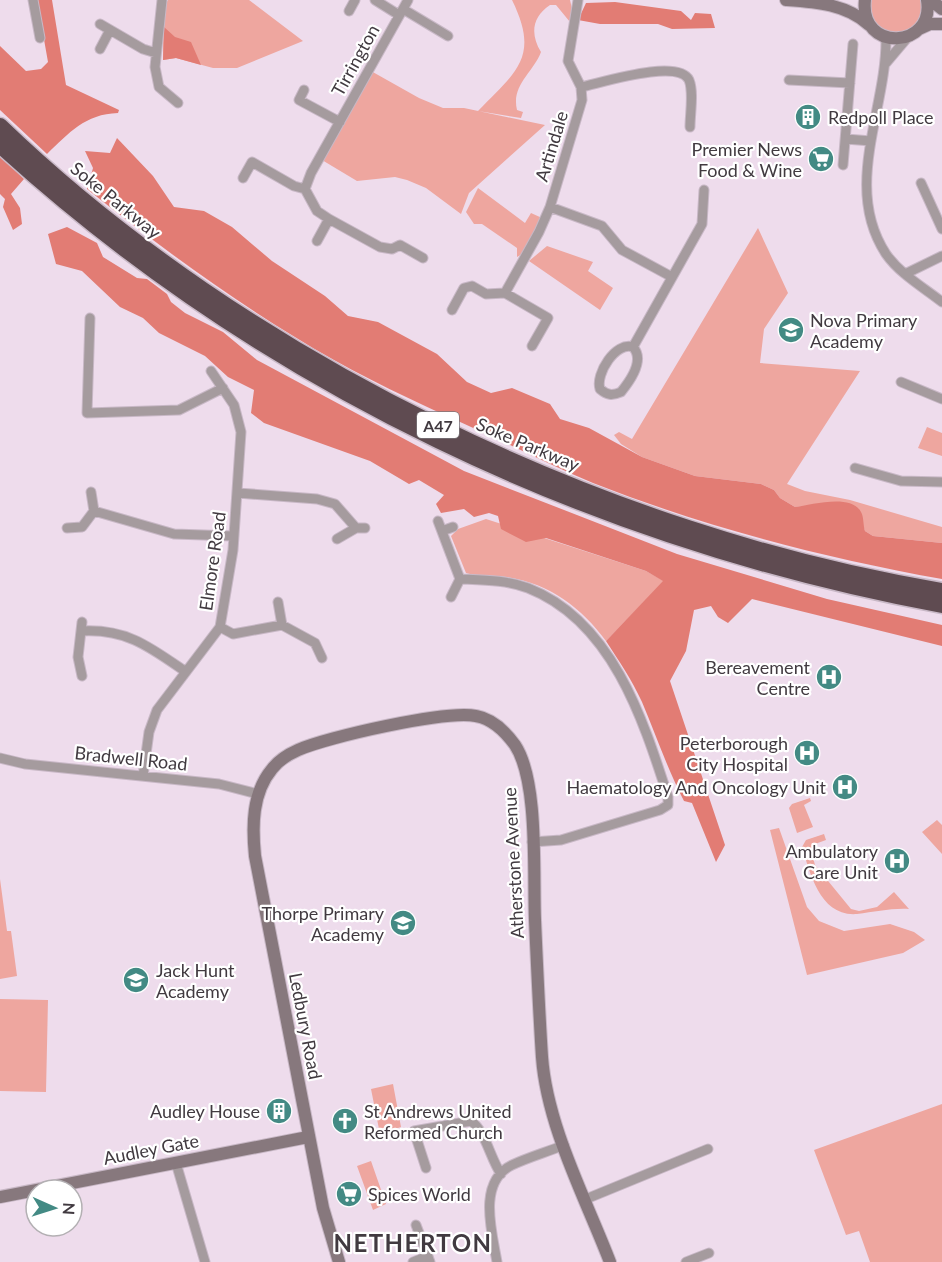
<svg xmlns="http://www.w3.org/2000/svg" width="942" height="1262" font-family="Lato,sans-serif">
<rect width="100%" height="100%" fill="#eedcec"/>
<path fill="#eea69f" d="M168,0h81l54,41 -66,27h-24l-37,-10 -13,2 1,-53z
M512,0h58l2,9 -2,13 -14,-17h-6c-18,12 -20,29 -9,47 -8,21 -30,33 -24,58l6,2 -2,6 -43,-7c39,-40 62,-54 34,-111z
M865,0h62l-13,33h-37z
M371,71l48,27 24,10h21l81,17 -76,68 -8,21 -35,-26 -19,-8 -12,-3 -38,4 -35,-21z
M478,188l47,35 6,-10 11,5 -18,35 -7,4v-9l-35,-24h-8l-8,-12z
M758,228l30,65 -24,36 -4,34 100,8 -73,113 18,7 45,9 92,27v16l-69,-7 -8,-5 -3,-8 -54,-17 -13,1 -15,-9 -6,-8 -13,-6 -66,-8 -53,-19 -21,-13 -7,-9 5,-3 13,7z
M547,246l46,16 -5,9 25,17 -13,22 -71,-49z
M927,427l15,6v23l-24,-8z
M486,519l160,52 18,10 -58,60c-24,-33 -57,-58 -99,-64 -14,-2 -28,0 -41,-4l-15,-37 7,-7z
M810,798l1,3 -7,4 9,22 -16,6 -8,-25 3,-4z
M937,820l5,5v29l-20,-22z
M779,828l28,79 12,14 25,10 46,-7 24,8 11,8 -22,13 -96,22 -37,-145z
M824,834l2,6 -11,4 3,7 -6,3 3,11 36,44 8,2 18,-4 17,-15 15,17c-18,-1 -34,3 -52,5 -37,3 -47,-41 -55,-67l4,-7z
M0,879l7,52h4l6,45 -17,3z
M0,999l48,1 -2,92 -46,-1z
M393,1084l8,43 -21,7 -9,-45z
M942,1104v158h-72l-11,-31 -13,4 -32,-85z
M371,1161l15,43 -13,6 -16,-44z"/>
<path fill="#e27c74" d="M37,0h15l14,85 53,25 -1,3c-33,1 -49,20 -71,41l-47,-44v-64l26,25 15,-2 7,-7z
M615,2l66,9 10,9 4,-7 16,1 4,14 -43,1 -14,-5h-58l-22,-4 8,-17z
M164,27l11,10 16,5 10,23 -25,-7 -13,2z
M117,138l36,38 21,31 30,4 28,16 40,34 53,35 23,20 30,6 59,32 30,28 24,11 21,-5 38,16 10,15 29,9 53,29 53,19 66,8 13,6 6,8 15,9c16,-2 56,-14 66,5 3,5 2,13 4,19l8,5 69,7v36c-118,-21 -237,-52 -349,-96 -37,-15 -73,-34 -109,-50 -50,-23 -102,-46 -150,-73 -87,-49 -169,-109 -247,-171l6,-21 -8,-17 25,2z
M0,156l24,23 -13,15 9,14 2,16 -9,6 -10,-23 2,-8 -5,-5z
M67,227l30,16 6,14 34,21 10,1 20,15 4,8 14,11 38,19 34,28 207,111 213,83 150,45 115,26v21l-190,-47 -24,24 -10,-6 -7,-11 -17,4 -8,41 -16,30 55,164 -9,17 -24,-59 -8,-2c-17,-33 -28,-66 -42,-99 -10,-22 -23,-41 -36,-61l57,-60 -17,-10 -100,-33 -20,4 -25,-13 -3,-13 -9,-3 -15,4 -10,-8 -23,4 -5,-9 8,-9 -25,-15 -10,4 -39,-23 -106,-38 -13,-10 3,-23 -26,-13 -23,-21 -46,-23 -16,-15 -23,-11 -38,-36 -26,-7 -8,-30z"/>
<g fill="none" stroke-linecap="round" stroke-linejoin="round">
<g stroke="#c8b8c6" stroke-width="11">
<path id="street" d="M33,0l7,38
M162,0l-7,67 4,20 19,16
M375,0l24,15
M408,0l-97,173 -6,16 12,22 12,8 51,28 12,2 8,-4 23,13
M403,9l45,27
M349,11l6,-11
M100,24l43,25 13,4
M886,38c1,71 -44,149 0,216 14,20 37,33 56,48
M100,49l10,-19
M886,63l22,-26
M789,80l61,3
M581,87c20,-4 97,-29 108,-7 5,12 1,34 1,47
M304,90l-5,10 41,22
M846,139l25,2
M843,165l10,-121
M243,178l9,-16 42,24 11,3
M921,183l21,46
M550,207l52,19 20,24 50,27
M317,241l12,-22
M905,274l37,-18
M505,293l34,-61 11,-25 32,-107 -1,-13 -13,-26 10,-61
M452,310l12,-22 8,-2 14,8 19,-1 43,25 -16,28
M90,318l-3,95 92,-3 44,-22
M633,347c-17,-6 -38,27 -33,42 7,6 12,7 21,3 9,-11 24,-32 12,-45l69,-123 2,-34
M901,382l41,17
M855,468l46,13 41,1
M238,493l79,6 18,5 21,24
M94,511l80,23 59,2
M438,521l22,58
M67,528l15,-1 12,-16 -3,-19
M442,531l11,-4
M337,539l19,-11h9
M460,579c23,1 47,1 68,9 84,33 115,131 140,209v8l-8,5 -99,30 -29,2
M451,597l9,-18
M278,602l4,23
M220,627l13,7 49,-9 33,18 7,15
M83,631c45,-2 68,17 103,41
M82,676l-4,-19 4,-35
M0,758l25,6 194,20 39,10
M143,776l6,-44 8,-22 63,-83 13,-77 8,-118 -7,-27 -23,-34
M176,1163l29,99
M426,1168l-12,-37 57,-10c15,11 19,37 30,53
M586,1199l122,-50
M416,1225l14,37
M413,1262l15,-6
M497,1262c-5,-30 -20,-80 15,-97 17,-8 35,-13 52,-20
M686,1262l23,-9"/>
</g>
<g stroke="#c8b8c6" stroke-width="14">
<path id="secondary" d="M786,0c29,2 61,4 83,25
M865,0c-6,53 70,49 62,0
M931,0l11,9
M919,29l11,-5h12
M0,1197l308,-60
M339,1262l-16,-54 -68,-352c-3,-30 -3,-63 17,-87 6,-8 17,-15 26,-19 29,-13 148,-40 178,-34 17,3 29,15 39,29 24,36 18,130 20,175 2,46 4,91 7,137 5,69 43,140 68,205"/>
</g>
<g stroke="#c8b8c6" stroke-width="19">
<path id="highway" d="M0,126c244,235 608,410 942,465
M0,145c263,240 593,395 942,460"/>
</g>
<use href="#street" stroke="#a59b9e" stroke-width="9"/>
<use href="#secondary" stroke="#87787d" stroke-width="12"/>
<use href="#highway" stroke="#5f4b51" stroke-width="16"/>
</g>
<defs>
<g id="building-disc" transform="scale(1.35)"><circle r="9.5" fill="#438a84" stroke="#fff"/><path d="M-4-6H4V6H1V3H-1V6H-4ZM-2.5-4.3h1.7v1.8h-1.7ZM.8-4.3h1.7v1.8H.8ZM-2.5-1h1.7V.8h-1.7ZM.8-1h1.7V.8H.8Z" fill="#fff"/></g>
<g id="supermarket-disc" transform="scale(1.35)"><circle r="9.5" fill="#438a84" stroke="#fff"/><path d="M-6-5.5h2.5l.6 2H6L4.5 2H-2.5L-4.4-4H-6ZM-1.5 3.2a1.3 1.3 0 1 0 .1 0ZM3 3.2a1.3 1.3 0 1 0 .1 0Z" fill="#fff"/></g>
<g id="school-disc" transform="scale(1.35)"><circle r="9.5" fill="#438a84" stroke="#fff"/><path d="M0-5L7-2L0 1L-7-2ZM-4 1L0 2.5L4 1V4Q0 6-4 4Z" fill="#fff"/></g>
<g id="hospital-disc" transform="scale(1.35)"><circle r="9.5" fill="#438a84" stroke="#fff"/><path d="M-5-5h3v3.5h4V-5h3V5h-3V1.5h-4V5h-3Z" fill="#fff"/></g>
<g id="church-disc" transform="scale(1.35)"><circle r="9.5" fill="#438a84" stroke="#fff"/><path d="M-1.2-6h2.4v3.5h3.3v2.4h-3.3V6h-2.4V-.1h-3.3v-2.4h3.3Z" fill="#fff"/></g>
</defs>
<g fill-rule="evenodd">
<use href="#building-disc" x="808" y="117"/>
<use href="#supermarket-disc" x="821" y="159"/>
<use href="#school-disc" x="791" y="330"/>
<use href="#hospital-disc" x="829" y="677"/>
<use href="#hospital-disc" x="807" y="753"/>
<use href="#hospital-disc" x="845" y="787"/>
<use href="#hospital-disc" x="897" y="861"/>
<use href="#school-disc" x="403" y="923"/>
<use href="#school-disc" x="136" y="980"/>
<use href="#building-disc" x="279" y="1111"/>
<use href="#church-disc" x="345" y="1121"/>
<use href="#supermarket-disc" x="349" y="1194"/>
</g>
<g text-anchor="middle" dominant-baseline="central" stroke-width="4.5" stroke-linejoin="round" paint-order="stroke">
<rect fill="#fff" stroke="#7a7579" stroke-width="1.5" x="417" y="412" width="42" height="26" rx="4.5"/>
<g font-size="16" font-weight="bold" fill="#413a40">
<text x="438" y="425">A47</text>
</g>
<g font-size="18" fill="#413a40" stroke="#fff">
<text transform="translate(355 60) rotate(-61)">Tirrington</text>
<text transform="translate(551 146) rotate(-73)">Artindale</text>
<text transform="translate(116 200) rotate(39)">Soke Parkway</text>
<text transform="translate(528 444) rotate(23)">Soke Parkway</text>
<text transform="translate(212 561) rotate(-82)">Elmore Road</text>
<text transform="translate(131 758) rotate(6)">Bradwell Road</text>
<text transform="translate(513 863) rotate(-93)">Atherstone Avenue</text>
<text transform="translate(306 1026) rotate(79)">Ledbury Road</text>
<text transform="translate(151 1149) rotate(-11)">Audley Gate</text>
</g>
<g font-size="18" fill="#413a40" stroke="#fff" text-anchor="end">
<text x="828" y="117" text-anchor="start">Redpoll Place</text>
<text x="802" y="149">Premier News<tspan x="802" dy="21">Food &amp; Wine</tspan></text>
<text x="810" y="320" text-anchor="start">Nova Primary<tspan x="810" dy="21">Academy</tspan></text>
<text x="810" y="667">Bereavement<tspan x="810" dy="21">Centre</tspan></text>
<text x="788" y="743">Peterborough<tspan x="788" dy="21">City Hospital</tspan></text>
<text x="826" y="787">Haematology And Oncology Unit</text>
<text x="878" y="851">Ambulatory<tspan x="878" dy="21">Care Unit</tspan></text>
<text x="384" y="913">Thorpe Primary<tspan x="384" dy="21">Academy</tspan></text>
<text x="156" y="970" text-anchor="start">Jack Hunt<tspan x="156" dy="21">Academy</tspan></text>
<text x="260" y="1111">Audley House</text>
<text x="364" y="1111" text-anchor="start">St Andrews United<tspan x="364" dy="21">Reformed Church</tspan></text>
<text x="368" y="1194" text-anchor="start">Spices World</text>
</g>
<g font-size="24" font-weight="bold" letter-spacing="1.5" fill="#413a40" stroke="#fff">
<text x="413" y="1242">NETHERTON</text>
</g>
</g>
<g transform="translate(54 1208) rotate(93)"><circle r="28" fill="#ffffff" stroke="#b3b0b3" stroke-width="1.5"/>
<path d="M0-4.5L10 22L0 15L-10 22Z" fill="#438a84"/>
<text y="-9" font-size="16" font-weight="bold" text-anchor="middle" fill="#413a40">N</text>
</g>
</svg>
